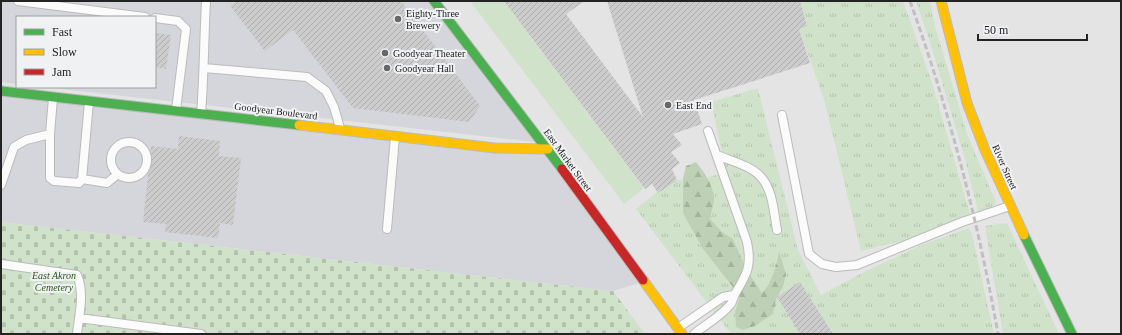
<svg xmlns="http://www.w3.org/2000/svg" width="1122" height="335" font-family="Georgia,serif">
<defs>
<pattern id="grass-tufts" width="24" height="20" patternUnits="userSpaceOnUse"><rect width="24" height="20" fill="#d1e2ca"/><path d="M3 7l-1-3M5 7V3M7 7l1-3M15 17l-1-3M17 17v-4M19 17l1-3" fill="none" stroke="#b3c2ad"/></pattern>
<pattern id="forest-firs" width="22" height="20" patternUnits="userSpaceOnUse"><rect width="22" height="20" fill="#bed1b6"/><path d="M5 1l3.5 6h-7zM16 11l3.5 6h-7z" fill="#a3b39c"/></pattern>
<pattern id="cemetery-stones" width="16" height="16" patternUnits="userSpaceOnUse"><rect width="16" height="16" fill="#d1e2ca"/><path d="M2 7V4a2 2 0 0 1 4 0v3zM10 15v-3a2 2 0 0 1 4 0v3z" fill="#b3c2ad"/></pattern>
<pattern id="building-hatch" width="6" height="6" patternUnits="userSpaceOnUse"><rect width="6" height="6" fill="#ccc"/><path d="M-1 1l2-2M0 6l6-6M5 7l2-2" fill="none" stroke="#afafaf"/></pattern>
</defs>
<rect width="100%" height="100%" fill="#e4e4e5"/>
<path fill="#d5d6db" d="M1,1h427l107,141 -492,-55h112v-70h-138v67l-16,-2z
M1,94l547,60 91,129 -26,8 -612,-69z"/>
<path fill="url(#grass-tufts)" d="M800,1h103l29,82 38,131 -64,26 -45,11 -37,-152 -25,-70 8,-3z
M916,1h14l5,25 32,108 29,68 -7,7 -11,2 -13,-52 -37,-123z
M758,88l40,162 23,45 45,-24 58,-27 45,-16 3,6 22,100h-263l-95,-125 21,-17 20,-12 20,1 29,-9 -15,-70z
M1007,223l52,111h-56l-18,-108z"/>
<path fill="url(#forest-firs)" d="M696,162c9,11 17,23 18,37 0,6 -3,13 -4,20l12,13 11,7 13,30 16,24c10,-10 15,-28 17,-42l7,23 -3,13 -7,12 -3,15 -18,12 -12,4 -7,-3 -1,-15 5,-16 -37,-47 -20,-36v-34l3,-13z"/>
<path fill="url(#cemetery-stones)" d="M1,222l612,69 32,43h-644z"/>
<path fill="#d1e2ca" d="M470,1h34l140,187 -20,16z"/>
<path fill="url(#building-hatch)" d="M237,1h164l79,105 -11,16 -116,-14 -60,-78 -28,21 -35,-45z
M504,1h81l-19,13 77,103 -36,-116h193l7,25 -8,3 11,34 -116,37 8,24 -29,10 9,11 -11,7 9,11 -8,6 5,11 -19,13 -6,-9 -7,5z
M155,33l16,2 -5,34 -11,-2z
M179,136l41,5 -1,15 22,2 -8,67 -13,-2 -2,15 -53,-6 1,-8 -23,-2 8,-76 27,3z
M800,282l33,52h-33l-23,-37z"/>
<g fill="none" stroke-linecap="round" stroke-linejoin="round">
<g stroke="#bbbbbc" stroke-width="10">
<path id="lane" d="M18,1l127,16
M155,18l23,3 8,8 -10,81
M204,68l103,9 19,14 8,16 6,21
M201,114c3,-38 3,-75 5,-113
M782,115l27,139 13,10 14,3 21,-2 105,-43 48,-16
M50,134v44l4,3 25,2 3,-4 7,-77
M111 160a18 18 0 1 1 36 0a18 18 0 1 1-36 0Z
M717,155c14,6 33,10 44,22 12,13 13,37 16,53
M82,179l25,4 11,-9
M1,185l13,-38 12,-7 24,-6 3,-36
M387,229l8,-92
M1,264l76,11c8,19 2,39 0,59
M79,318l122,16
M678,328l45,-31 11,-2
M694,334c11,-9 27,-18 36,-29 3,-3 3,-8 5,-11 12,-20 17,-28 12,-52l-39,-111"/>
</g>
<g stroke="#bbbbbc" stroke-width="11">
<path id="fast" d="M434,1l128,168
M1,91l298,34
M1024,235l48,99"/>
</g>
<g stroke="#bbbbbc" stroke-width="11">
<path id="slow" d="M941,1l26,102 18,47 39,85
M299,125l196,23 53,1
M643,280l39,54"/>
</g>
<g stroke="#bbbbbc" stroke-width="11">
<path id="jam" d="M562,169l81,111"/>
</g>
<use href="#lane" stroke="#fbfbfb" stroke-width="8"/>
<use href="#fast" stroke="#4caf50" stroke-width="9"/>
<use href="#slow" stroke="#ffc107" stroke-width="9"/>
<use href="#jam" stroke="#c62828" stroke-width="9"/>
<path stroke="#c0c0c1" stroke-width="3" stroke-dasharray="6 3" stroke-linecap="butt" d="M910,1c39,109 68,219 88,333"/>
</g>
<g fill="#676768" stroke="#f0f1f3" stroke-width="1.5">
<circle cx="398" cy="19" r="4"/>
<circle cx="385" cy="53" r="4"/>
<circle cx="387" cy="68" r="4"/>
<circle cx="668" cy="105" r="4"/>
</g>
<g text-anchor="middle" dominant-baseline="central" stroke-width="4" stroke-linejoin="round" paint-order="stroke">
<g font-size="10" fill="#232324" stroke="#f0f1f3" text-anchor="start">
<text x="406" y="13">Eighty-Three<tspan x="406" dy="12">Brewery</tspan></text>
<text x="393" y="53">Goodyear Theater</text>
<text x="395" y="68">Goodyear Hall</text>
<text x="676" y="105">East End</text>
</g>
<g font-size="10" fill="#232324" stroke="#f0f1f3">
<text transform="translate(276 111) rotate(7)">Goodyear Boulevard</text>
<text transform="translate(568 160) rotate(54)">East Market Street</text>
<text transform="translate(1005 167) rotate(66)">River Street</text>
</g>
<g font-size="10" font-style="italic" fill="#2d5714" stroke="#f0f1f3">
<text x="54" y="275">East Akron<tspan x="54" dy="12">Cemetery</tspan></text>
</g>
</g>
<rect width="1122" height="335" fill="none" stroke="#232324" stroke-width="4"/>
<rect x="16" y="16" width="140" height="72" fill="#f0f1f3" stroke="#9e9fa0"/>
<rect x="24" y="29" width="20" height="6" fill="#4caf50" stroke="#9e9fa0"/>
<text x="52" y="36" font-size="12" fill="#232324">Fast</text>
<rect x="24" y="49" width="20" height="6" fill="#ffc107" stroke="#9e9fa0"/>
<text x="52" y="56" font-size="12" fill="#232324">Slow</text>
<rect x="24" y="69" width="20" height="6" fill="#c62828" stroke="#9e9fa0"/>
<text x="52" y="76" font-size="12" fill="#232324">Jam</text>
<path d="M978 34v6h109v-6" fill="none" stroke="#232324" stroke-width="2"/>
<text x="984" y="34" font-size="12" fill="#232324" stroke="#f0f1f3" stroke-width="3" paint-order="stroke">50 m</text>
</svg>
